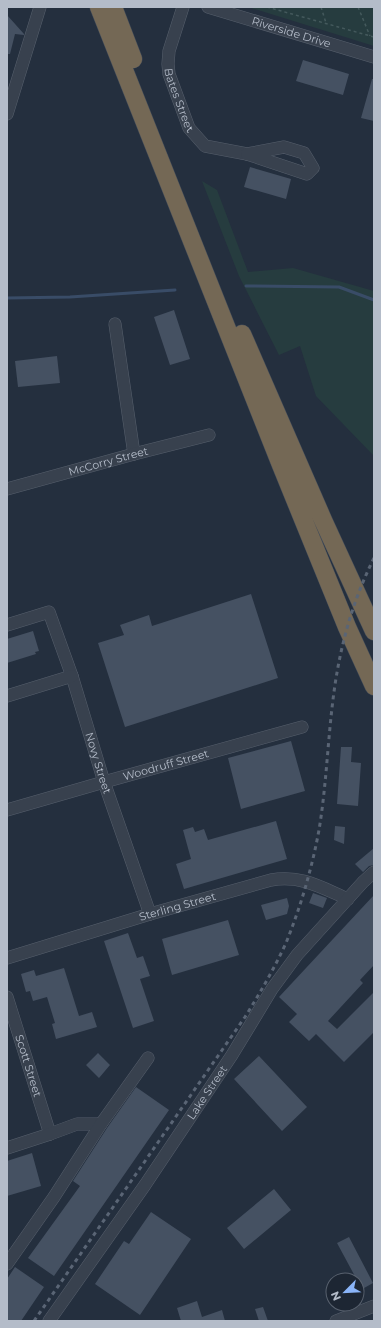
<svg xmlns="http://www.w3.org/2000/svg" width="381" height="1328" font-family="Montserrat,sans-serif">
<rect width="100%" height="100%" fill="#242f3e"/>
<path fill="#263c3f" d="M248,7h126v39z
M202,181l15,9 31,82 45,-4 81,23v165l-58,-60 -16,-50 -21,9 -40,-79z"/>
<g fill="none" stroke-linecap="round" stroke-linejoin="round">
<path stroke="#394c67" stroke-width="3" d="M246,286l93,1 35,13
M7,298l63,-1 105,-7"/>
</g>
<path fill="#455162" d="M7,15l17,19v1l-9,-1 -5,20h-3z
M303,60l46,14 -6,21 -47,-14z
M372,79h2v42l-13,-3z
M250,167l41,12 -5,20 -42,-12z
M174,310l16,49 -20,6 -16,-48z
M57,356l3,27 -42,4 -3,-26z
M251,594l27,84 -153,49 -27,-84 26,-8 -4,-10 29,-10 3,11z
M33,631l6,20 -4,1 1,2 -29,9v-24z
M291,741l14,50 -64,18 -13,-51z
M341,747h11l-1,15 10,1 -3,43 -21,-2z
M276,821l11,38 -103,30 -8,-25 15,-5 -8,-29 10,-3 2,5 9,-3 4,11z
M335,826l10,1 -1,17 -10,-4z
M374,848v17l-5,1 -6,6 -8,-8z
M313,893l14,5 -4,10 -14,-5z
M374,895v70l-14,15 3,3 -35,38 9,8 37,-37v40l-30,30 -28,-28 -7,7 -20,-19 8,-8 -18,-17z
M287,898l2,8 -2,8 -21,6 -5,-15z
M228,920l11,35 -67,20 -10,-36z
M128,933l9,25 6,-2 7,20 -10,3 14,42 -21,7 -29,-87z
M64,968l15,48 13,-4 5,15 -41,12 -4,-15 3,-1 -8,-26 -14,4 -3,-10 -4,1 -5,-18 13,-4 2,6z
M98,1053l12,12 -11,13 -13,-13z
M259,1056l48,51 -25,24 -48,-52z
M136,1087l33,23 -115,166 -26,-18 52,-72 -7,-5 34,-53z
M32,1153l9,33 -34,10v-35z
M274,1189l17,21 -47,39 -17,-21z
M151,1212l40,27 -51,76 -45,-31 29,-43 5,3z
M349,1237l24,46 -16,9v-12l-20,-37z
M15,1267l29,20 -23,34h-14v-42z
M197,1301l5,16 20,-7 3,11h-44l-4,-13z
M263,1307l5,14h-9l-4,-12z"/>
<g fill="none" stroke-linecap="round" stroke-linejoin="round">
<g stroke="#565f6c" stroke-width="13">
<g id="minor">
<path id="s1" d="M183,7l-14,44 -1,13 1,10 20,54 16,18 42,8"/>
<path id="s2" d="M208,7l166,50"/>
<path d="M7,114l33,-107"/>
<path d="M284,147l20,6 9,15 -6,6 -60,-20z"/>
<path d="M115,324l19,130"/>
<path id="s3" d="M7,489l127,-35 75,-19"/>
<path id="s4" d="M7,625l42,-13 23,64 32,106 46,132"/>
<path d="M7,696l65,-20"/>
<path id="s5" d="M7,810l97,-28 198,-55"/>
<path id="s6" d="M7,958l143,-44 121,-34c31,-5 49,7 77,19"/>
<path id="s7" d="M7,997l43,137"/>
<path d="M7,1148l43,-14 27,-10h24"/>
<path d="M7,1264l47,-67 47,-73 47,-66"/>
<path id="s8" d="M49,1321l96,-136 87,-130 40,-66 25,-34 66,-73 11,-10"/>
<path d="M336,1321l38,-15"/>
</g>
</g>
<g stroke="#434c59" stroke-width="19">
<path id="highway" d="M99,7l182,458 66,162 27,59
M113,7l20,52
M242,334l81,186 51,111"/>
</g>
<path stroke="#44595c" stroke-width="1.5" stroke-dasharray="3 3" stroke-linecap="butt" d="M267,7l107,30
M321,7l5,16
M358,7l12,29"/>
<use href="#minor" stroke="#38414e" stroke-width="12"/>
<use href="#highway" stroke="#746855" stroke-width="18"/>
<path stroke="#5a6575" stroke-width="3" stroke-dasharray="4 4" stroke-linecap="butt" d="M34,1321l211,-304c15,-24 29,-48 41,-74 15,-37 26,-75 33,-113 9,-54 9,-110 19,-163 7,-38 19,-75 36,-109"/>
</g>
<g text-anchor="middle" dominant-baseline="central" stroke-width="3" stroke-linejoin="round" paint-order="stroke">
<g font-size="11" fill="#b4bcc9" stroke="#1d2633">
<text stroke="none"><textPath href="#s2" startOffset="87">Riverside Drive</textPath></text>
<text stroke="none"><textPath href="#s1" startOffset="97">Bates Street</textPath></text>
<text stroke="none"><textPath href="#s3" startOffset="105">McCorry Street</textPath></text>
<text stroke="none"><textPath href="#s4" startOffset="203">Novy Street</textPath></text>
<text stroke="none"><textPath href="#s5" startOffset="165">Woodruff Street</textPath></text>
<text stroke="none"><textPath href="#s6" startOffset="178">Sterling Street</textPath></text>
<text stroke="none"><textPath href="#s7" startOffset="72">Scott Street</textPath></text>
<text stroke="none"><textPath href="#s8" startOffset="278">Lake Street</textPath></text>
</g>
</g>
<rect width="381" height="1328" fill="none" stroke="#b4bcc9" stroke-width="16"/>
<g transform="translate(345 1292) rotate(246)"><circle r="19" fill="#1d2633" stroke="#59626f"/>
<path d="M0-3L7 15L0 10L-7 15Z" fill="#8ab4f8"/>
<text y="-6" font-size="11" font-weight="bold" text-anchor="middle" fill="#b4bcc9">N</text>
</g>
</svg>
